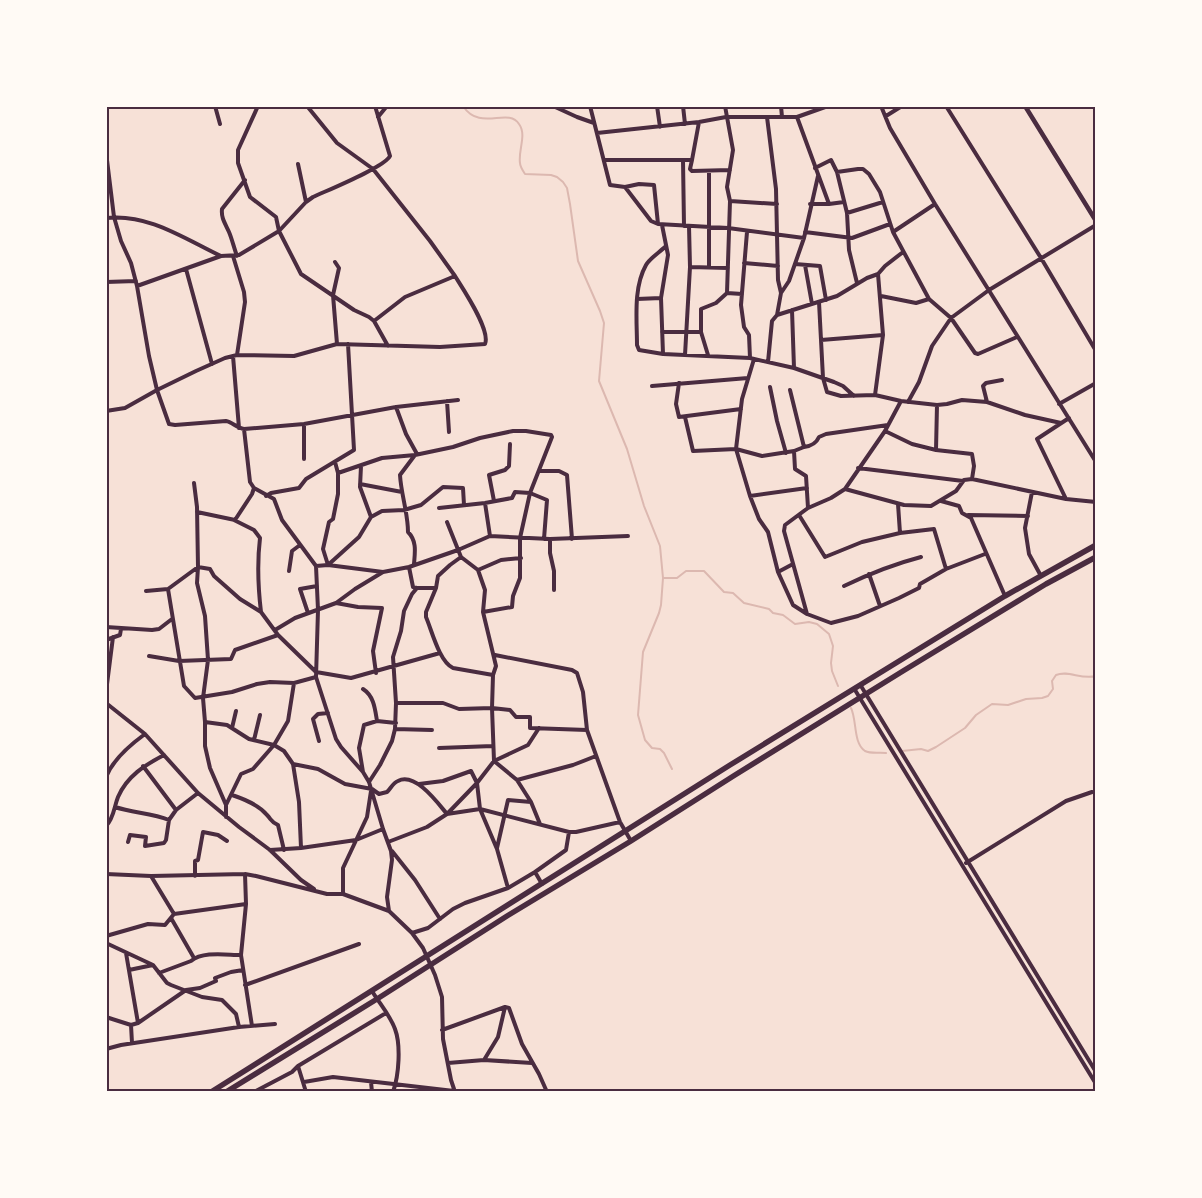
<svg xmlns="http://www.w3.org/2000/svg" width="1202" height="1198" font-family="'Public Sans',sans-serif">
<rect width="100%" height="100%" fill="#f7e1d7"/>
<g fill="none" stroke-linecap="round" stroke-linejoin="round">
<path stroke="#dcb8b0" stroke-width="2" d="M463,106c17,26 45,1 56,18 8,11 -1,26 1,39 0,3 3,8 5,11l26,1 6,2 6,5 4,6 3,16 8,57 22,50 4,12 -5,58 28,68 17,57 16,40 3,32 -2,27 -2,8 -16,39 -5,63 7,25 7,8 8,1 4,4 8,16
M663,578h14l9,-7h18l20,21 9,1 11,10 25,6 4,4 10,2 12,9 14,-2 8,2 12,10 4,12 -2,17 1,8 6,15
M851,708c6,12 2,35 14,43 6,3 15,1 21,2
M902,751l19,-2 7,2 8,-4 29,-19 11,-13 16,-11 16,1 18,-6 16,-1 6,-2 5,-7 -1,-8 4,-6c13,-5 25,5 40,1"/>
<path stroke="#4a2c40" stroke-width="4" d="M215,106l5,18
M258,106l-20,44v13l12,34 26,20 3,14 22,43 53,36 15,7 5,4 14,25
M307,106l30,37 36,26 57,72 25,35 -50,21 -31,24
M553,106l24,11 17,6
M590,106l20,79 15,2 26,34 7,3 70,4 76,10
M657,106l3,21
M683,106l2,18
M725,106l8,44 -6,37 3,14 -3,92
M781,106l1,11
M881,106l9,22 45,76 161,258
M946,106l95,152 55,93
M886,116l16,-10
M378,117l9,-11
M767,117l9,72 2,91 3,13
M797,117l32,87
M597,133l102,-11 27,-5h71l31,-11
M106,152l8,65 7,24 10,22 6,23 12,70 8,34 12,34 6,1 51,-4c6,1 11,7 18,8l60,-5 92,-17 62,-7
M604,160h88l7,-38
M683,160l1,66
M692,160l-2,9 2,2 38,-1
M298,164l8,38
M815,168l16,-8 6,12 10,41 2,37 8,33
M709,171v96
M837,172l21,-3h5l6,5 11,18 13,40 36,67 22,19 24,35 3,1 39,-17
M625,187l14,-3 15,1 4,39
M730,201l47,3
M810,204h19l15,-2
M847,213l36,-11
M106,218c42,-5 79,21 115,38
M662,225l6,30 -7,43 2,56
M747,232l-6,73 3,22 5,8 1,23
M805,232l47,6 38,-14
M893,232l42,-28
M666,246c-6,6 -16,12 -20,19 -13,23 -9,55 -9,80l2,5 24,4 87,4 44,10 40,14 9,4 11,10
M233,256l11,36 1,10 -8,53
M237,256c-3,-8 -5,-17 -8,-24 -4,-9 -8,-14 -7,-23l23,-29
M335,262l4,6 -6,27 4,49
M744,263l34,3
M795,264l25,2 6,34
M805,265l7,39
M690,267l38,1
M186,269l26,95
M106,282l30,-1
M137,286l84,-30 18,-1 40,-24 27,-29 7,-5c15,-7 72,-30 77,-41l-15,-50
M881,296l35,7 13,-4
M637,299l24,-1
M819,302l4,76 4,14 14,4 34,-1 26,6 36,4 10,-1 15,-4 25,2 38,13 36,8
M792,310l2,58
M777,315l4,-22 8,-12 15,-43 14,-62
M662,332h39
M821,340l62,-5
M685,355l5,-88 -1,-41
M708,355l-7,-23v-23l15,-6 11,-10 15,1
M233,356l6,72
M754,359l-12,40 -6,50 14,47 9,23 9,13 10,40 15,33 14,9 24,9 27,-7 41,-18 20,-10 1,-4 26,-15 39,-15
M768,362l4,-41 5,-6 60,-19 30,-18 11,-4 7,-8 18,-14
M679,383l-3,21 3,13 62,-8
M652,386l96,-8
M770,387l7,34 9,32
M790,390l14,57 -10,4
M875,395l8,-60 -5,-61
M447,401l2,31
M908,402l11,-20 13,-36 19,-28 38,-28 107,-65
M987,402l-4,-16 3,-3 16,-3
M1059,404l37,-21
M396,407l10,27 11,20
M106,411l19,-3 32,-18 39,-19 29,-13 12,-3 57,1 43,-12 103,3 45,-3c6,-14 -22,-55 -30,-68
M685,417l8,34 43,-2 26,7 32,-5 1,18 11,7 2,32
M304,424v35
M244,429l6,53 4,6 20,11 8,21 34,46 2,44 -2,67 20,62 5,8 22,25 6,10 14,47 8,22 1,9 -5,37 2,14
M885,431l27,13 24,6 36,4 2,12 -2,13
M804,447c7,-1 12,-3 15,-10l7,-3 62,-9
M936,450l1,-45
M335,462l3,11v21l-5,25 -4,3 -6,27 5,16 31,-28 12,-20 11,-6 22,-1 17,-5 22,-18 20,1 1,17
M361,466l-1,21 11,30
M858,468l105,13
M539,471h20l8,4 5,64
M338,473l44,-15 33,-3 38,-8 27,-9 33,-7h13l25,4 1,2 -22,56 -10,45v40l-7,18 -1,11 -29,5
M194,483l3,24 1,60 -1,16 8,33 3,44 -5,38 2,24v24l5,22 16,37v12
M360,484l42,8
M845,489l59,16 27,1 25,-15 8,-11 8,-1 94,20 30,3
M1032,492l-7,36 4,26 12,22
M266,496l5,-3 28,-5 7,-9 48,-29 -6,-106
M750,496l57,-8
M1066,499l-29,-60 32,-21
M494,501l-5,-26 16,-5 4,-4 1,-22
M941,501l18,5 3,7 9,5 34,78
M485,503l5,33
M898,504l2,29
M439,508l46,-5 27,-5 3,-6 15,1 17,7 -3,39
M197,512l38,8 17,-26 2,-6
M799,515l26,42 37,-15 38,-9 34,-4 12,40
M968,515l60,1
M234,520l20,10 6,8c-3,25 -2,49 1,74
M447,522l14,35 17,13 7,20 -2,22 13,54 -3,9 -1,33 2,53 23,19 14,22 9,22
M550,539v14l4,18v19
M461,557l-11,8 -12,11 -2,12 -10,24v5c6,14 13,44 27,51l40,7
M414,564c1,-12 3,-23 -6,-32 0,-19 -7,-38 -8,-57l15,-20
M316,566l12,-1 55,7
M478,570l23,-10 20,-2
M289,571l3,-20 8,-6
M778,572l15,-8
M869,574l11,32
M844,586c25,-12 50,-22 77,-29
M417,588h19
M168,589l16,97 11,12 37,-6 25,-8 13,-2 24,1
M146,591l22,-2 30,-22 12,2 4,7 26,23 21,13 17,23 38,37 35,6 89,-25
M336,603l22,4 24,1 -9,43 3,22
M308,613l-8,-24 17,-3
M807,614l-23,-83 1,-6 23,-17 23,-10 14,-9 40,-58 16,-30
M106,627l46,3 7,-1 13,-10
M275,630l20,-12 41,-15 19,-14 28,-17 26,-5 49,-17 32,-14 60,3 78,-3
M106,640l14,-5 1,-6
M495,655l77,15 5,3 6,19 4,38 33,92 11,19
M149,656l30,5 52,-2 4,-9 43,-15
M861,686l235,386
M363,689c11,7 12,20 14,32
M855,690l241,394
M106,692l7,-55
M106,703l39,31 53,59 41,34 31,23 31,30 13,9
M396,703h47l16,6 33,-1 18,2 6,7h14v11l57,2
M205,722l22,3 22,14 25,6 -21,24 -12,5 -15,31
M232,728l4,-17
M395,729l37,1
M254,740l6,-25
M319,741l-6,-22 5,-5 10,-1
M439,748l54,-2
M293,764l25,5 27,15 27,5 7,5 8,-2c4,-4 6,-9 11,-11 17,-9 39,21 49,33
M143,766l33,44
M363,772l-4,-24 5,-23 13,-4 19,2
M106,777c7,-18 24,-32 39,-43
M517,780l56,-15 23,-9
M369,782l11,-17 12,-24 3,-12 1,-26 -3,-46 8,-26 3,-20 8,-17 5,-6 -4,-1 -4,-20
M419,784l24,-3 28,-10 6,12 3,26 17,40 11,39
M232,795c12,4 27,10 35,20 5,5 3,6 11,10l6,25
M115,807c18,6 37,6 54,13
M447,814l33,-5 89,23h7l44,-10
M106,826c8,-8 8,-19 12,-29 9,-21 27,-32 46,-42
M128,842l2,-7 16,2 -1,9 19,-3 2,-3 3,-20 7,-10 22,-17
M388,842l39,-15 20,-13 30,-31 17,-22 34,-16 11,-17
M301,848l-2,-46 -6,-38 -9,-13 -10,-6 14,-24 6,-38 22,-6
M497,848l11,-48 23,2
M270,850l31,-2 55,-8 27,-11
M392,851l23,29 25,39
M966,863l100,-62 26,-9
M535,872l7,12
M106,874l45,2 94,-2 11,2 71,18h16l46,17 23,22 11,15 12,27 7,22 1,42 8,41 4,12
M245,874l1,30 -5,51 11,71
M151,876l23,38
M195,876v-15l3,-1 5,-28 15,3 9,6
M343,894v-26l24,-51 4,-26
M171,918l23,40
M412,933l16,-5 25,-19 12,-6 43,-15 27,-16 31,-22 3,-18
M106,936l42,-12 17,1 9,-11 72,-10
M106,943l47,22 14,18 4,2 31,12 20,3 14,14 3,13
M126,953l12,70
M129,970l24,-5
M159,973l32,-12c12,-10 35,-6 50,-6
M245,985l114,-41
M372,991c7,12 18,24 23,38 6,16 4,46 -2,63
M106,1017l25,8 7,-2 48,-33 14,-2 16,-7 -1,-3 16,-6 12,-2
M131,1025l1,18
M442,1030l63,-23 4,1 13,36 17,30 8,18
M106,1049l15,-4 118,-18 36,-3
M484,1060l14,-23 7,-30
M448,1063l36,-3 48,3
M304,1082l29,-5 121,14
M371,1082l1,10
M254,1092l38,-20 6,-6
M306,1092l-8,-26 88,-53"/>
<path stroke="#4a2c40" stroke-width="4.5" d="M1025,106l71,115"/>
<path stroke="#4a2c40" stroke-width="5.5" d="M211,1092l519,-327 275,-169 91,-51
M226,1092l151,-93 130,-83 124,-75 104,-66 168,-104 143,-87 50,-27"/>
</g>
<rect width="1202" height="1198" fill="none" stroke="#fffaf5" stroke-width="215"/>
<rect x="108" y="108" width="986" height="982" fill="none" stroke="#4a2c40" stroke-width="2"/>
</svg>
